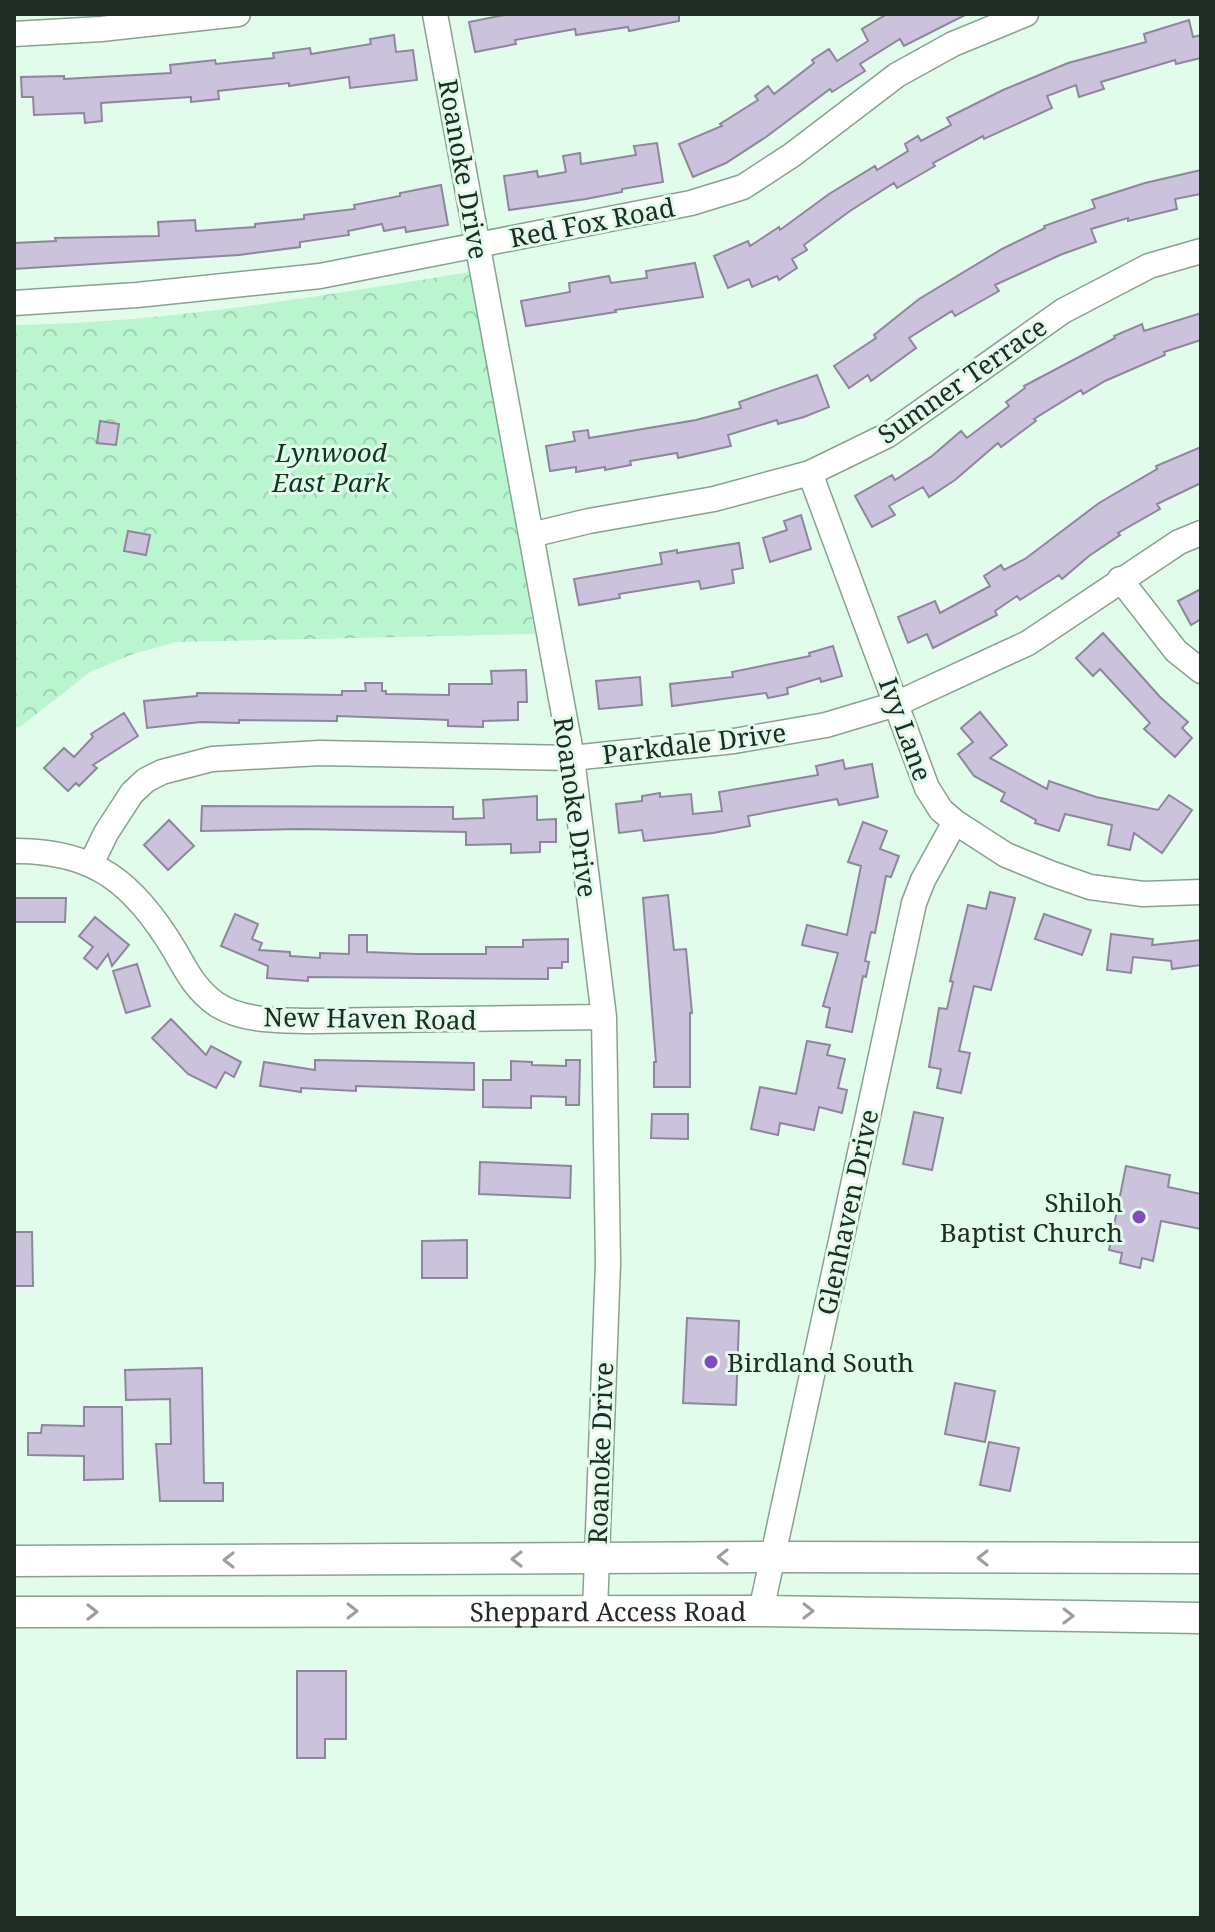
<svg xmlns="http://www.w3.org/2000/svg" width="1215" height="1932" font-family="'Noto Serif',serif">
<defs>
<pattern id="forest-crowns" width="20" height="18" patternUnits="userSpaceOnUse" patternTransform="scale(2)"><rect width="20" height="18" fill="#b9f5cf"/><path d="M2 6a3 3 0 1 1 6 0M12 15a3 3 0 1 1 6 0" fill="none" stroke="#9fd2b2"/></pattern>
</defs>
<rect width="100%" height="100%" fill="#e1fcea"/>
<path fill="url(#forest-crowns)" d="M470,272l65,362 -358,8 -44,12 -43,18 -70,55 -6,1v-403c154,-2 304,-29 456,-53z"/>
<path fill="#cbc2db" stroke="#8f869d" stroke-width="2" d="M509,14h170v7l-50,10 -1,-4 -52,8 -1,-6 -60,11 1,4 -41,8 -6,-30z
M887,14h80l-63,32 -4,-7 -40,25 5,7 -33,21 -2,-3 -64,48 -40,26 -33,14 -14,-33 43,-18 -2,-2 38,-24 -3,-4 13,-10 6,8 40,-31 -2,-3 17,-11 8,12 31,-20 -6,-12z
M1189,20l4,17 8,-2v23l-25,6 -1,-4 -74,22 3,7 -25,8 -3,-12 -29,11 5,12 -68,31 -1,-3 -50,27 2,3 -38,22 -3,-5 -44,28 -46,34 3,5 -15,9 5,9 -18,12 -2,-4 -25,11 -3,-8 -21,9 -14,-32 34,-15 2,5 29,-19 1,3 49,-36 46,-28 2,4 31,-19 -3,-7 13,-8 3,5 30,-16 -4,-7 56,-28 65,-27 78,-21 -2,-8z
M394,35l2,17 17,-2 4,30 -67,8 -1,-11 -60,9v-3l-71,8 1,8 -28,3v-5l-90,6 1,18 -17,2 -1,-10 -50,2 -1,-18h-11l-1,-20 43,-1v3l107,-6 -1,-8 45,-5 1,4 58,-6 -1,-5 37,-5 1,6 60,-10 -1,-5z
M657,143l6,39 -41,7v3l-36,7 -77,11 -5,-34 33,-5 1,6 28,-5 -3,-16 17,-3 1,11 55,-9 -2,-9z
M1201,170v24l-26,5 2,10 -49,12v-3l-37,11 5,13 -36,13 -65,30 4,6 -44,25 -3,-5 -43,27 7,10 -45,33 -3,-6 -19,13 -15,-22 42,-28 -2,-3 45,-36 83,-50 43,-21 -1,-2 51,-18 -3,-8 53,-17z
M441,185l7,40 -42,7 -1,-5 -21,4 -2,-7 -34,7 1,4 -49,7v5l-61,8 -225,14v-26l42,-2 -1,-3 104,-2 -1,-14 37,-2 1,11 59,-4v-3l49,-5v-4l51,-6 -1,-4 46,-9v-3z
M695,263l8,34 -88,13 1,2 -90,14 -5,-25 49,-9 -1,-9 40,-7 2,7 36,-5 -1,-7z
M1201,313v27l-37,12 1,3 -60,26 -22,13 -2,-4 -47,29 2,2 -35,26 -3,-4 -43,37 -26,17 -6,-10 -34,19 6,9 -23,12 -17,-31 37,-21 3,5 37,-24 29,-25 6,7 42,-32 -3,-4 19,-14 -1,-2 91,-48 -1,-2 28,-12 2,7z
M817,375l12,32 -25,10 -26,7 -1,-4 -49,15 3,11 -53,12 -1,-5 -47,8 1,4 -26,5v-3l-29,5v-5l-26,4 -4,-25 29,-5 -2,-9 15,-2 1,8 107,-18 45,-12 -2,-6z
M100,421l19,3 -3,21 -19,-2z
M1201,447v36l-44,21 3,5 -42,24 2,2 -31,21 -27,23 -3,-4 -39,25 -3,-4 -22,15 2,4 -64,33 -6,-14 -19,9 -10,-26 37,-16 5,12 50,-27 -6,-10 17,-11 3,5 21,-11 74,-56 58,-34 -1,-3z
M801,515l10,34 -41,13 -7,-24 24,-8 -3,-9z
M128,531l22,4 -4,20 -22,-4z
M739,543l4,25 -11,2 2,13 -33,6 -2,-8 -80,13 1,4 -41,7 -5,-26 88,-15 -2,-11 17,-3v3z
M1201,589v30l-10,6 -13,-24z
M1103,633l57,64 28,25 -6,6 10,10 -17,19 -31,-28 6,-6 -50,-54 -7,7 -17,-18z
M833,646l9,30 -21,6 -1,-4 -33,10 1,6 -20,4 -2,-5 -94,13 -2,-22 63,-7 -1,-5 78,-16 -1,-3z
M526,670l1,32h-9v18l-35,1v6l-35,-1v-6l-111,-4v5l-98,-1v3l-38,-1 -54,6 -3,-27 53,-5v-3l145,2v-4h24l-1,-8h17v8h4v3l63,1v-11h43l-1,-13z
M640,677l2,28 -43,4 -3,-28z
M980,712l27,33 -17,13 57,31 2,-8 47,16 62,13 11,-15 23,15 -30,43 -28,-20 -4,17 -22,-5 4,-20 -47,-11 -6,17 -24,-8 1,-3 -35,-19 4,-8 -31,-17 -16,-22 15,-12 -12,-14z
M124,713l14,23 -45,29 4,3 -18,18 -3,-3 -8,8 -24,-23 20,-20 10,9 19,-20 -2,-3z
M843,760l2,9 27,-5 6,33 -39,8 -2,-6 -89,17 2,10 -37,7 -69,8 -2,-11 -23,3 -3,-29 26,-3v-5l18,-3v4l31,-3 2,20 29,-3 -3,-19 99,-17 -2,-9z
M537,796v24l19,-1v23h-16v10l-29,1v-9l-45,1v-13l-166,-3 -99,2 1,-25 251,1v12l31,-1 -1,-18z
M169,820l25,26 -26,24 -24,-25z
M863,822l24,9 -7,18 19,7 -8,21 -5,-1 -11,57 -4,-1 -6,29 4,1 -3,15 -3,-1 -11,56 -26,-5 4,-19 -7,-2 15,-53 -36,-8 5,-20 40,10 14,-69 -13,-4z
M990,892l25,6 -24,92 -17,-4 -15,65 11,2 -9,40 -24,-5 4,-19 -12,-2 10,-59 8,1 6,-27 -3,-1 18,-76 18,4z
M668,895l6,55 12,-1 6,64h-2v74h-36v-25h2l-13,-164z
M14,898h52l-1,24h-51z
M235,914l23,10 -6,15 10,4 -3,7 31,2v4l30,2v-5l29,1v-19h18v17l49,2h70v-7h37v-7l45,-1v23h-6v6h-14v11l-240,-2v4l-41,-3 1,-12 -47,-20z
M1044,914l47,16 -9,25 -47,-16z
M95,917l34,28 -17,21 -4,-12 -11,15 -13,-11 9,-11 -14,-11z
M1111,934l42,5 -1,6 49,-5v25l-29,4 -1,-8 -38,-4 -2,16 -24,-3z
M137,964l13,42 -24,7 -13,-42z
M171,1019l35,36 5,-9 30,16 -7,15 -9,-5 -9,16 -28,-14 -36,-36z
M807,1041l23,4 -3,10 18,4 -7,29 9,2 -5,23 -23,-6 -5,23 -34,-7 -2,12 -27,-6 9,-42 36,7z
M315,1060l159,3v27l-118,-4v5l-55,-3v4l-41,-6 4,-24 51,8z
M566,1060h14l-1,45h-13v-8l-35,-1v12l-48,-1v-27h28v-19l21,1v3l34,1z
M914,1112l29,6 -11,52 -29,-6z
M652,1114h36v25l-37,-1z
M480,1162l91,4 -1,32 -91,-4z
M1126,1166l44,9 -2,12 33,7v35l-40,-8 -8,40 -11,-3 -2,10 -20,-5 2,-10 -13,-3z
M14,1232h18l1,54h-19z
M467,1240v38h-45v-37z
M687,1318l52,3 -3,84 -53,-2z
M202,1368l2,115h19v18h-63l-4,-57h15l-1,-45 -44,1 -1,-30z
M955,1383l40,8 -10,51 -40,-8z
M84,1407h38l1,72 -39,1v-24l-56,-1v-22h13l1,-8 42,1z
M989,1442l30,6 -9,43 -30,-6z
M297,1671h49v68h-21v19h-28z"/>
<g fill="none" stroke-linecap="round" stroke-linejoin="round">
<g stroke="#89a191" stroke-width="27">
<path id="minor" d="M435,14l137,744 32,259 4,246 -13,348
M14,34l87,-5 137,-15
M14,303l123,-8 183,-19 371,-73 52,-16 49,-32 105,-80 56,-31 73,-30
M810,473l117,315 14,22 14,12 51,33 44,18 40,14 53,7 58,-2
M531,535l58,-14 125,-22 96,-26 78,-38 175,-124 86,-45 52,-15
M1120,579l56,72 25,20
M14,851c81,-1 121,33 161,100 12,21 21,39 41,53 27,18 64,16 95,17l293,-4
M91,864l15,-31 26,-40 14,-13 16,-8 50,-13 108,-6 252,5 162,-17 92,-16 70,-21 132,-61 151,-101 22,-9
M761,1611l153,-708 9,-23 32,-58"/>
</g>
<g stroke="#89a191" stroke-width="33">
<g id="major">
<path d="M14,1561l758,-4 429,1"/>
<path id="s1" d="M14,1612l747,-1 440,7"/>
</g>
</g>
<use href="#minor" stroke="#fff" stroke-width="24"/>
<use href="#major" stroke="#fff" stroke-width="30"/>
</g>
<defs><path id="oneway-chevron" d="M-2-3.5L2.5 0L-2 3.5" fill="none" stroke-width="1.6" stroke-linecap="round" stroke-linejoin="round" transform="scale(2)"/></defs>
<g stroke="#9ba09d">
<use href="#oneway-chevron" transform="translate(723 1557) rotate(180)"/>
<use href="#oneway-chevron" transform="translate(983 1558) rotate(-180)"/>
<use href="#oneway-chevron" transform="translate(517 1559) rotate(180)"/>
<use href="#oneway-chevron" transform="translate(229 1560) rotate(180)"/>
<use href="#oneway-chevron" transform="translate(352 1611)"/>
<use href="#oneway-chevron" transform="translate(808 1611) rotate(1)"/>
<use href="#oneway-chevron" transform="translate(92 1612)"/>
<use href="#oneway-chevron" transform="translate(1068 1616) rotate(1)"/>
</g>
<g fill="#824bc1" stroke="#e1fcea" stroke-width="3">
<circle cx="1139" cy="1217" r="8"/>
<circle cx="711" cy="1362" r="8"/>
</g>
<g text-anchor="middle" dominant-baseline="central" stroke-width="6" stroke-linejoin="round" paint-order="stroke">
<g font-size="26" fill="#212b25" stroke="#e1fcea">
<text transform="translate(464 169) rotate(80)">Roanoke Drive</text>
<text transform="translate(592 222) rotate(-11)">Red Fox Road</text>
<text transform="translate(962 380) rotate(-35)">Sumner Terrace</text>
<text transform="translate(906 729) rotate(70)">Ivy Lane</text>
<text transform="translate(694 743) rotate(-7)">Parkdale Drive</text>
<text transform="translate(576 807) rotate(82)">Roanoke Drive</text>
<text transform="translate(370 1018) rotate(1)">New Haven Road</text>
<text transform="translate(847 1212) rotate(-78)">Glenhaven Drive</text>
<text transform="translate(600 1453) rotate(-88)">Roanoke Drive</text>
<text stroke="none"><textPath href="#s1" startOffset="594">Sheppard Access Road</textPath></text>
</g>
<g font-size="26" font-style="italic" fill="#0c3721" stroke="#e1fcea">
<text x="331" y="452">Lynwood<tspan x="331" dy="30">East Park</tspan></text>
</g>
<g font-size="26" fill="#212b25" stroke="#e1fcea" text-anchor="end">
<text x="1123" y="1202">Shiloh<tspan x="1123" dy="30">Baptist Church</tspan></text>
<text x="727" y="1362" text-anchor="start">Birdland South</text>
</g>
</g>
<rect width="1215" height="1932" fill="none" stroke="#212b25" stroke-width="32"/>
</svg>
